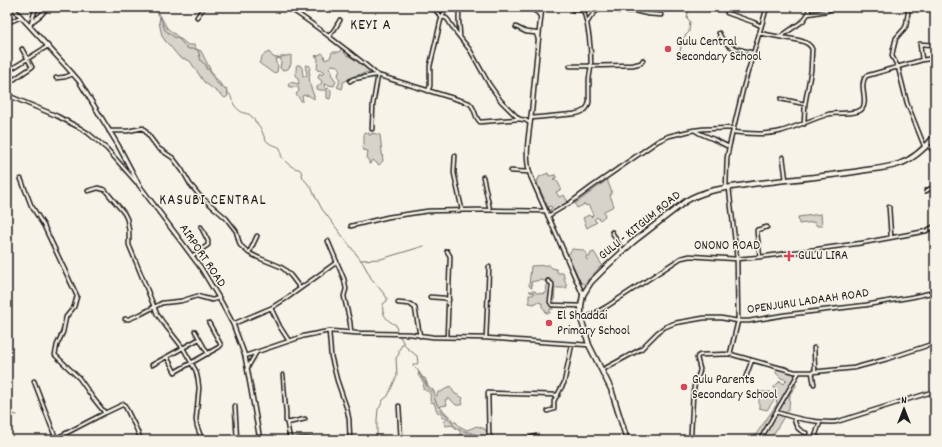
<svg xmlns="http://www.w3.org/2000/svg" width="942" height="447" font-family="Dekko,sans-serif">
<rect width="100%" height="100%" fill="#f7f3e8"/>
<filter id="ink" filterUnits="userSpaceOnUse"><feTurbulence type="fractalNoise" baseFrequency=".025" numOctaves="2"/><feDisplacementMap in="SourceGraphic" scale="8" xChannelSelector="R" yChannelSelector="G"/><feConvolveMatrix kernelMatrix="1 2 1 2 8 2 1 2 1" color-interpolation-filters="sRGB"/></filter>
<g filter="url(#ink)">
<path fill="#d7d3cb" stroke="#7a7874" d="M160,17h1l6,11 21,17h6l2,4 5,2 11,22 10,13 5,4 1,6 -3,2 -21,-16 -14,-21 -11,-4 -9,-11 -4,-4 -4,-6 -3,-14z
M341,48l3,1 1,5 22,12 6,7 -2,1 -2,-2 -15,4 -1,3h-5l-2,2 -3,1v4l-1,3 -5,-2c3,-4 3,-7 1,-12l2,-6 -2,-3 -6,-1 -3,3 3,4 -1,2 5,7 -2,5 -10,-2 1,4 1,1 3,-1 2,2v4l-1,5 -3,-1v-8h-7l-3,-1v-2l4,-3 1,-3 -4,-3 1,-4 1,-1 2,2 2,-2 -1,-2 -6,-1 1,-12 -3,-2 1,-1 1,1 5,-3 2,2 1,5 5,-2 2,-6h8z
M269,52l4,5 3,1 15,-3v9l-3,5 -6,1 -2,-2 1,-6v-4l-4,1 -2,2 3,5 -1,6 -4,1 -14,-10 4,-8z
M297,65h3l2,3 1,8h3l1,-2 -2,-8 1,-1 4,1v2l-1,3 1,3 -1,2 1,9 4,11v3c-4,-3 -7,-5 -12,-3l1,5h-2l-5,-7 3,-3 -1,-4h-8l-2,-1 2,-4 9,2c0,-4 -2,-6 -3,-10 0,-3 1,-4 0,-7z
M364,132l5,1v2h2l1,-2 8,2 3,26 -4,4 -6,-5 -2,1 -1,3h-1v-3l-2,-2 1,-8 -5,-1 -1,-4 2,-1z
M548,173l1,3 7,-1v3l-3,1 4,2 4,7 -1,2 -4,2 3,5 5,-2 4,7 -15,9h-3l-1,-1 3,-2 -1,-2 -3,1 -11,-24 1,-1 -1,-2 2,-1v-2z
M607,180l5,12 -2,3 4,11 -10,5 1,5 -5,4 -3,-3 -3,3 3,2 -10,6 -4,-10 6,-3 2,2 2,-2 -3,-7 -2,-3 -2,1 -1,-2 -8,4 -2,-4z
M821,214l1,12h-5l-3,-4 -15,2 -1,-7z
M572,249l10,1 5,4 -1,5 2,1 3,-7 3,-1 8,13 -18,19 -3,-1 -13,-28z
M549,265l3,3 4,1 2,4h5l4,15h-12l-1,14h-2l1,7h-3v4h-4l-1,-3 -3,-3v-4l-6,-1 -1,2 -6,-1v-8h4l1,-1v-1l-4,-1 -1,-1h6l1,2h4l1,1 5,-1 1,-9 -2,-3 -5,-1 -9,2 1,6 -2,-1 -1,-2 2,-19z
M785,366l9,6 2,14 -6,8 -1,14 -19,32h-18l25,-36 -3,-17 6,-6 4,3 3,-4 -6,-2 -5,-5 1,-6z
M419,372l4,6h2l3,8 5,4 3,6h1l1,-4h3l9,-6 5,8 3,1 5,3 -1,3 1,2 -1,2h-6l-7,-7 -4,2 2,5 -6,1 -1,1 11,11 2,4h3l3,4 8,4 10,-4 8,3 5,11 -9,-1 -2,1 -14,-7 -6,5 -1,-2 3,-4 -9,-7 -6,1 -2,-4 3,-3 -2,-2 -3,1v-5h-4l-2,-4 -2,-7 -2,1 -2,-3c1,-8 0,-7 -7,-11l1,-6 -6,-8z
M759,392h12l3,8 -7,10 -8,-2z"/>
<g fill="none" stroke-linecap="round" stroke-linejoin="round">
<path stroke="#72716c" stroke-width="1" d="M152,7l5,5 3,5 5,13 9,7 5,2 7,8 3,2h7l2,1 3,11 5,4v4h3c1,4 6,11 8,14 5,5 11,7 14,13
M680,54l1,-8 3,-9 5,-5 1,-11 -3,-3 2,-11
M231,97c2,8 6,13 13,16 4,1 6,1 8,4 3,4 5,7 8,10 3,5 4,13 9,16 3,3 8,2 11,5 1,2 1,4 1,7 2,6 12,14 18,14l2,2 2,7 5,6 4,5 2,5 8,15 41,54 8,15 14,17 2,3v3l-4,3c-2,10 4,17 13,21l1,6
M361,260l20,-1 43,-13
M399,335l7,12 11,9 1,7 -1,1h-4v1l4,4 5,9 4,5v1l1,4 4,3 8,17 9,9v1c5,4 4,8 11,11 8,4 22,5 28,11
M7,413l10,2
M377,440v-20l1,-11 2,-2 3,-7 5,-4 7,-16 2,-4 -1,-18 3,-4v-4l4,-7"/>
<g stroke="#1c1c1c" stroke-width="5.5">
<path id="minor" d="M287,7c22,13 41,29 61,44 10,8 20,15 29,24l92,28c7,5 5,14 11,19l39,-3 6,1 5,3
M433,7l8,10 5,1 2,2 7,11 15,19 19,34 12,17 18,18
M460,7c-3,10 0,20 0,30
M521,7c7,2 16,2 19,9
M611,7l8,4h16l13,3 13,1
M731,7l-4,6 26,9 8,4
M908,7v6l-2,13 -2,3 -8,9 -3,12 -1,6 6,11 9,36 18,45
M808,14l18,-3 10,-4
M197,17l7,-10
M33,21l8,-6 7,-8
M7,23l14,-6
M587,23c4,-8 9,-13 17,-16
M30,26c3,-6 3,-13 7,-19
M516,27l10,5 10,1 2,6
M719,33c7,17 19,15 34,20
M759,33l21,4 23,-16 5,-7 1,-7
M329,36l5,-6 6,-10
M780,37c9,2 28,2 32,12l-1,21 -6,34 -1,20
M922,60l-2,-16 15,1
M570,66h21c0,-18 -2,-37 -7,-54l-3,-2h-8l-2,-3
M7,73l6,7 19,-13 -10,-18
M7,73l1,-2 40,-25
M56,78l9,-1 8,-3
M350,81l3,-2 23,-4
M428,91l2,-5v-20l9,-38c1,-8 4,-14 8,-21
M7,95l50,21 23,12 8,5 19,16 29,33
M781,99l24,5
M531,118l43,-4c7,-1 14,-4 15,-12v-23l2,-13 42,-1 8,-2 2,-3
M372,129l1,-25 5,-29
M695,130l8,-1 31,-1
M109,131h19l15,-3 15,20 15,10 9,12 8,14 9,11 27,23 10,13 4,14 9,8 10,5 20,8 5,3 7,7 9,12
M733,132c15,2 34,3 49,-1 16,-5 31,-12 47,-17 9,-2 27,1 33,-5 7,-8 -4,-23 4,-33l56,-16 13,-2
M928,145l7,8
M729,147l15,-62 23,-78
M455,156l-1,17 8,37
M783,157l3,23
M511,171l18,1
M483,177l7,33
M21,179l10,26 13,21 33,70 -3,11 -8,10 -3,15 -6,13 -2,10 24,23 14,20 12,15 19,-9 12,24 5,12
M88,191l10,-3 7,2 19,23 3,6 2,12v14l5,12 23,57 8,11 18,23 13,23 2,9 1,8 -3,32 1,6 5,14
M926,191l9,-5
M889,207l2,30
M548,216l22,-13 23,-17 65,-45 11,-5 25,-6 5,3 14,6 16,8 -2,11 -1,29
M351,226l37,-9 40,-6 50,-1 68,1
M612,232l11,20
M328,241l16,38 2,10 -2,7 1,5 5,21 1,10
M249,253l8,-17
M192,256l16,-11v-4l-7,-14
M760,257l-3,-24v-3l10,-3
M548,281l4,3v2l-2,16 2,3 29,1
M430,297l14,1 5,2
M398,303l12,1 5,4 5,28
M271,308l9,19 9,14
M125,319h4l12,-5 21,-11 19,-2 16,-5 15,4 7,-2
M581,319l11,-4 14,-8 75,-49 9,-2 47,3 23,-2 102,-14 54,-10 10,-2 9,-5
M233,324l38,-16 16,-10 50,-36
M195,331l13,23
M329,331l2,25 6,24 10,29 2,10 1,21
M447,337l3,-77v-4l-3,-5
M486,338l3,-71
M814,348l1,24
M730,354l65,18h17l42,-4 33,-9 48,-16
M245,356l59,-20 25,-5 27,2 54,1 23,3 53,1 103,7
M167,357l8,15 44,-25 2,-2 -12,-22
M152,365l47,-26
M248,367l8,-14
M602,370l39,-21 17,-17 7,-5 10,-4 29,-5h17l17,3h11l35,-6 82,-10 46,-8 23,-5
M812,372l2,12
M283,375l3,38v8l1,2 3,17
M745,379l7,-19
M34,381l22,58
M235,406l2,34
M399,406l2,34
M548,411l6,-2v-8l10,-18 8,-39
M776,412c20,7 40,11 60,10l99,-31
M794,418c1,8 4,13 12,15
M287,423l18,-4
M65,434v6
M537,436l-7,2 -35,2 -4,-1 -2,-5 -1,-41 70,2
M820,439l-5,-2 5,-15
M53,440l52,-27
M223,440l37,-3
M293,440c8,-2 17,-2 25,0
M692,440l-1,-7 2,-39 2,-12 4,-8 1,-5 -3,-11 1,-2 2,-1 30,-1 8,-33 -1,-62 -8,-71
M760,440l39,-68"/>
</g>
<g stroke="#1c1c1c" stroke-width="6">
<path id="tertiary" d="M12,7l53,58 14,16 39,64 21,40 62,83 18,30 14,26 12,32 15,84
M542,7c-4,33 -7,67 -10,101 -2,22 -9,48 -1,69l52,118"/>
</g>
<g stroke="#1c1c1c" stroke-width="7">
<path id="primary" d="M627,440l-16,-51 -22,-44 -4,-14 -4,-12v-13l2,-11 8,-13 16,-16 26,-24 53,-41c18,-11 39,-13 59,-16 38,-5 77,-8 115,-14 13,-2 27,-3 39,-7 15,-5 27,-17 36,-28"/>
</g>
<use href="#minor" stroke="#f7f3e8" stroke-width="2.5"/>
<use href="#tertiary" stroke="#f7f3e8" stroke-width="3"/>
<use href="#primary" stroke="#f7f3e8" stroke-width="4"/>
</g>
</g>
<g fill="#d1495b" stroke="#f7f3e8" stroke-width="1.5">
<circle cx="668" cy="49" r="4"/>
<path d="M787 250h4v4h4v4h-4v4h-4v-4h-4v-4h4z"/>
<circle cx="549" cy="323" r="4"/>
<circle cx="684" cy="387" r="4"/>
</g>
<g text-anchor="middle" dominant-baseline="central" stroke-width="3" stroke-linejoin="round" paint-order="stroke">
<g font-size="13" fill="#1c1c1c" stroke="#f7f3e8" text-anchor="start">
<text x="676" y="42">Gulu Central<tspan x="676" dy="15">Secondary School</tspan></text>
<text x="798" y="256">GULU LIRA</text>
<text x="557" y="316">El Shaddai<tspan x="557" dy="15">Primary School</tspan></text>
<text x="692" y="380">Gulu Parents<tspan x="692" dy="15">Secondary School</tspan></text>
</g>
<g font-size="13" fill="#1c1c1c" stroke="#f7f3e8">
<text transform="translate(640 226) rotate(-39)">GULU - KITGUM ROAD</text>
<text x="727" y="246">ONONO ROAD</text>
<text transform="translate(202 256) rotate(56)">AIRPORT ROAD</text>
<text transform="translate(808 302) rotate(-8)">OPENJURU LADAAH ROAD</text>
</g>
<g font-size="15" letter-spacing="1" fill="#1c1c1c" stroke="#f7f3e8">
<text x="371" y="26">KEYI A</text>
<text x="213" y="201">KASUBI CENTRAL</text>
</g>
</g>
<rect width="942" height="447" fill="none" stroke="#f7f3e8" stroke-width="24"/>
<rect x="12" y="12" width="918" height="423" fill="none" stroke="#1c1c1c" stroke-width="1.5" filter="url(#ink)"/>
<g transform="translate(904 409)" stroke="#f7f3e8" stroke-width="3" paint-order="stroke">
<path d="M0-3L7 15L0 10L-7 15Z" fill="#1c1c1c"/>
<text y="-6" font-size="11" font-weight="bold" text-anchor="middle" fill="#1c1c1c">N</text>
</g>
</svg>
